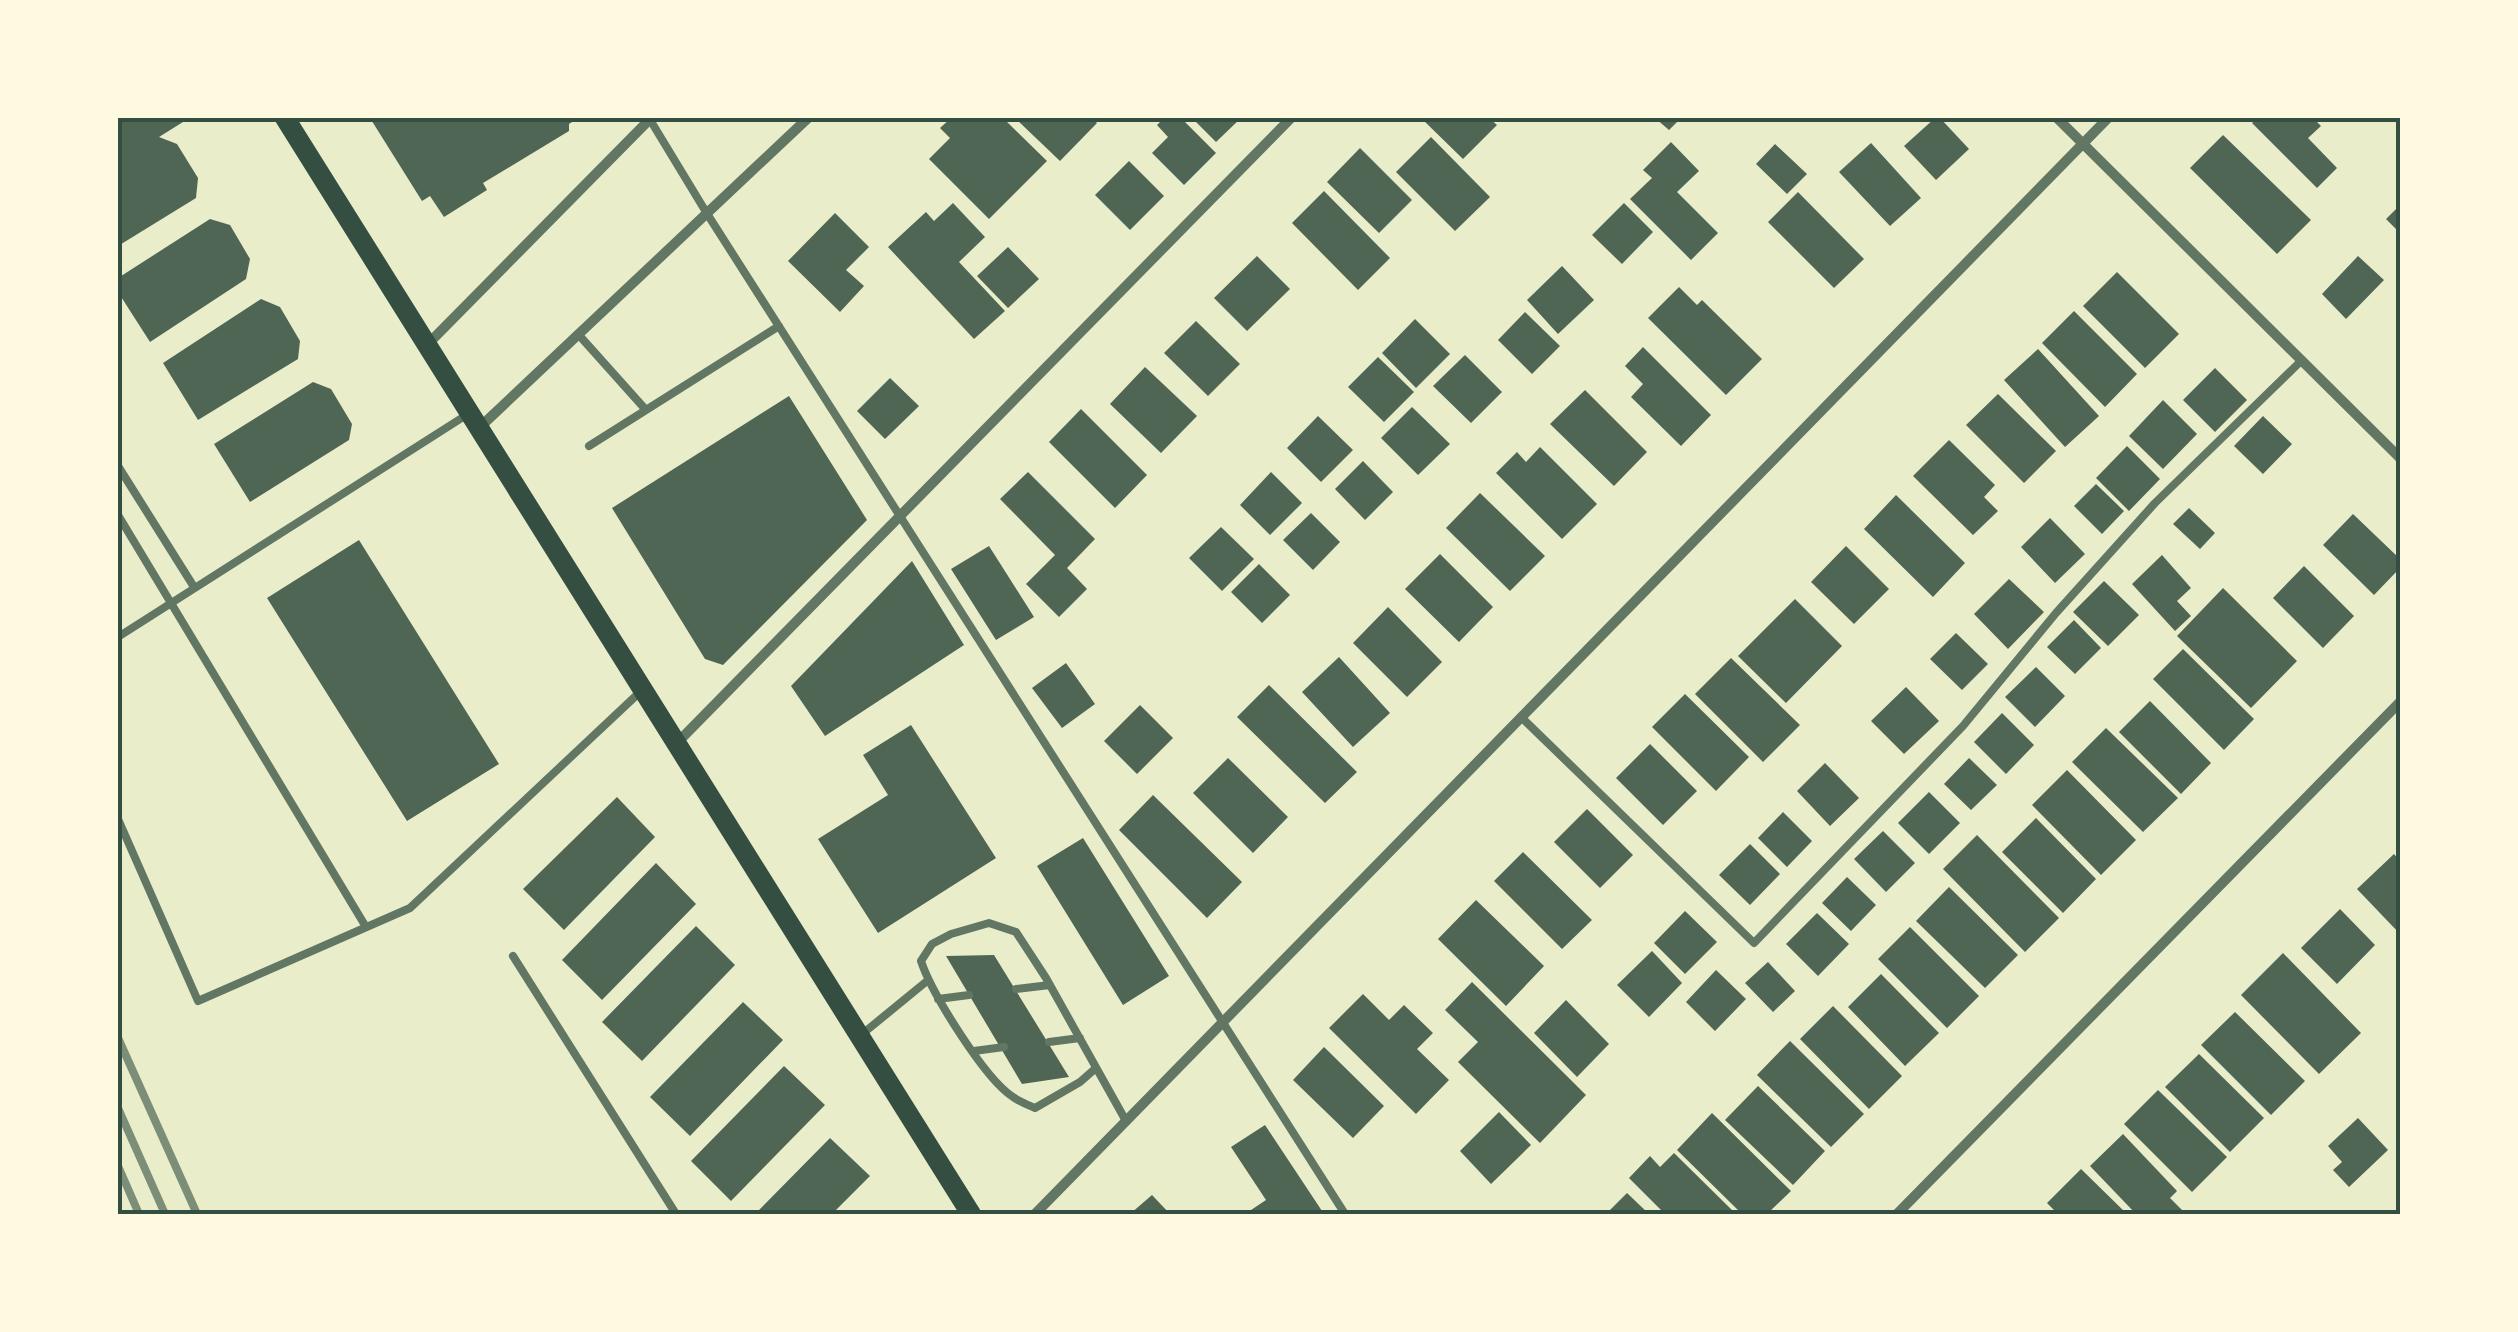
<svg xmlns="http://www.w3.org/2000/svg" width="2518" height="1332" font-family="'Source Serif 4',serif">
<rect width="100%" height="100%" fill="#e9edc9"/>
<path fill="#4f6655" d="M118,118h62l3,4 -24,15 18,7 21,34 -2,20 -78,48z
M370,118h208l-9,6v7l-86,52 4,7 -43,27 -14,-21 -8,5z
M951,118h52l44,43 -58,58 -60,-60 21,-21 -10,-10z
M1015,118h77l5,5 -37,38z
M1164,118h17l35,35 -32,32 -32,-32 16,-16 -11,-12z
M1192,118h49l-25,24z
M1421,118h68l8,7 -34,34z
M1655,118h26l-12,12z
M1935,118h5l29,31 -33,31 -32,-34z
M2258,118h55l8,8 -13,12 29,30 -20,20 -65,-65z
M2223,135l88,85 -34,34 -87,-86z
M1431,137l59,60 -35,34 -59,-59z
M1671,142l28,29 -22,21 41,41 -27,27 -61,-61 22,-21 -9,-8z
M1871,143l50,55 -31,28 -51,-54z
M1775,144l32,30 -20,20 -31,-30z
M1360,148l52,52 -33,33 -52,-51z
M1129,161l35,35 -34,34 -35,-35z
M1324,191l66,67 -32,32 -66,-67z
M1798,192l66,67 -30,29 -66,-66z
M953,203l32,34 -26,25 46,49 -31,28 -86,-92 38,-35 8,9z
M1624,203l29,29 -31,32 -30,-29z
M2400,205v28l-14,-14z
M835,213l34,34 -23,23 18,16 -24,26 -52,-51z
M210,219l20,6 20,34 -4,20 -96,63 -32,-50v-14z
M1008,247l31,32 -31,29 -31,-32z
M1257,256l33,33 -43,42 -33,-33z
M2358,256l26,24 -38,39 -24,-25z
M1562,266l32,34 -36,34 -31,-34z
M2117,272l62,62 -34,34 -62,-62z
M1679,287l18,18 5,-5 60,59 -36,36 -78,-77z
M261,299l19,8 20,34 -2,18 -100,61 -35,-57z
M2074,311l63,63 -32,33 -63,-64z
M1525,312l35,34 -28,28 -34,-34z
M1415,319l35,35 -34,34 -34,-35z
M1196,321l44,43 -32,32 -44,-43z
M1643,347l68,68 -30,31 -50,-49 12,-13 -18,-18z
M2038,349l61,67 -34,31 -61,-67z
M1465,355l37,37 -31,31 -38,-37z
M1378,357l36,35 -30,30 -36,-35z
M1145,367l52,49 -36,37 -51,-49z
M2215,368l32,32 -32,32 -32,-32z
M890,378l29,28 -34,33 -28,-28z
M313,382l18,7 21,35 -3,16 -99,62 -36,-58z
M1585,390l62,62 -33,34 -64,-62z
M1998,394l58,57 -32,32 -58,-58z
M789,396l78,124 -144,145 -18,-6 -93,-151z
M2163,400l34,34 -34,35 -34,-33z
M1412,407l38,37 -32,31 -37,-37z
M1081,409l66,66 -32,33 -66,-66z
M1318,416l35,34 -32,32 -34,-34z
M2263,416l29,28 -29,30 -29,-28z
M1949,440l46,45 -11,12 14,14 -25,24 -60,-59z
M2127,446l33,33 -31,32 -33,-33z
M1540,447l57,57 -35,35 -66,-66 21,-21 9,10z
M1363,461l30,31 -28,28 -30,-31z
M1028,472l67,67 -28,29 20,21 -28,28 -33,-33 29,-29 -55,-56z
M1271,472l31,31 -32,32 -30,-30z
M2096,484l28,27 -22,23 -28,-28z
M1480,493l65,63 -35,35 -64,-63z
M1896,495l69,68 -32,34 -69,-68z
M2189,508l26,25 -15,16 -27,-25z
M1311,513l29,29 -27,28 -30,-30z
M2353,514l47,45v9l-26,27 -51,-50z
M2050,518l35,36 -30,29 -34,-36z
M1221,527l33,32 -32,32 -33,-33z
M359,540l140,224 -92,57 -140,-223z
M989,546l45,71 -38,23 -45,-71z
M1846,546l43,43 -35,35 -43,-42z
M1440,554l53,53 -34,35 -54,-53z
M2162,555l29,33 -14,13 14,15 -16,15 -43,-47z
M912,561l52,84 -139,91 -34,-50z
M1259,564l31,31 -28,28 -31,-31z
M2304,566l50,50 -31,32 -50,-50z
M2009,579l35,33 -36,37 -34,-35z
M2104,581l35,34 -31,31 -35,-34z
M2223,588l74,73 -46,47 -74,-72z
M1795,599l47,47 -56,57 -48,-47z
M1388,607l54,55 -35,35 -54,-54z
M2074,620l27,28 -26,26 -28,-27z
M1956,633l32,31 -26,26 -32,-31z
M2183,649l71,70 -30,31 -71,-71z
M1339,657l51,56 -37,34 -51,-55z
M1731,658l69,67 -37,37 -68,-68z
M1066,663l29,41 -33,24 -30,-40z
M2036,667l29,29 -30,31 -30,-30z
M1269,685l88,87 -32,31 -88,-86z
M1906,687l33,34 -35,33 -33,-33z
M1685,694l64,63 -33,34 -64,-64z
M2150,701l61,62 -30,31 -62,-62z
M1140,705l33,33 -36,36 -33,-33z
M2002,713l32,32 -28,29 -32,-32z
M911,725l85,133 -118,75 -60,-94 70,-44 -25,-40z
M2106,728l72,70 -35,34 -71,-70z
M1650,744l47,47 -34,34 -47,-47z
M1228,758l60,59 -35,36 -60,-60z
M1969,758l28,27 -26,25 -27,-26z
M1825,763l34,35 -29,28 -33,-35z
M2067,770l69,70 -35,35 -69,-70z
M1929,792l31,31 -31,31 -31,-31z
M1153,795l89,87 -35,36 -88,-88z
M617,797l38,40 -91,93 -41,-41z
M1587,809l46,46 -33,33 -46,-46z
M1783,812l29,29 -25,26 -29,-29z
M2036,818l60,61 -33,34 -61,-61z
M1883,831l32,32 -29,29 -32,-33z
M1977,835l82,83 -34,34 -82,-83z
M1083,838l86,138 -46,29 -86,-139z
M1750,844l30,30 -30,31 -31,-30z
M1523,852l69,68 -30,29 -68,-68z
M2394,854l6,7v73l-43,-45z
M656,863l40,41 -94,96 -40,-40z
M1847,877l29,28 -25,26 -29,-28z
M1949,887l69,68 -33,33 -69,-67z
M1476,900l68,66 -38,40 -68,-67z
M2340,909l35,36 -38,39 -36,-36z
M1685,911l32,31 -32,32 -31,-31z
M1817,913l32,31 -31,32 -32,-32z
M696,926l39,39 -93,96 -40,-39z
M1910,927l69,69 -32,32 -69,-69z
M1652,951l30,32 -33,34 -32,-32z
M2283,953l78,80 -42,41 -78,-79z
M994,955l75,122 -47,7 -76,-128z
M1768,962l27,29 -22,21 -28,-29z
M1716,970l30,29 -31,32 -29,-29z
M1881,974l58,59 -34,33 -57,-59z
M1472,982l114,113 -46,48 -82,-81 20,-20 -33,-32z
M1363,994l26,26 15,-15 29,28 -16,16 32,31 -33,34 -87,-86z
M1566,1000l43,44 -32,33 -43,-44z
M743,1002l40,38 -93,96 -40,-39z
M1833,1006l69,70 -33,33 -69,-70z
M2235,1012l70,69 -34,34 -70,-70z
M1790,1041l74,73 -33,33 -74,-72z
M1324,1047l60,59 -31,32 -60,-58z
M2199,1054l65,64 -34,34 -65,-65z
M784,1066l41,39 -94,96 -40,-40z
M1758,1086l67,65 -32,34 -68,-65z
M2158,1090l69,67 -35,35 -68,-68z
M1499,1112l32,33 -40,39 -31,-33z
M1712,1113l79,78 -24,23h-25l-65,-64z
M2358,1118l30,32 -39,37 -16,-17 9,-8 -14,-16z
M1265,1125l59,89h-79l21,-14 -35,-53z
M2123,1134l54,57 -7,7 16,16h-50l-46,-48z
M830,1138l40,38 -38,38h-77z
M1674,1153l62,61h-71l-36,-36 21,-22 10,11z
M2081,1169l46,45h-69l-11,-11z
M1627,1193l22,21h-43z
M1152,1195l18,19h-40z"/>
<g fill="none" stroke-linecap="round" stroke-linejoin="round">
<path stroke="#617663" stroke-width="8" d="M649,118l57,94 639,1002
M578,334l68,76
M589,446l190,-120
M118,466l76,121
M118,515l248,412
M118,637l350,-223
M1521,717l233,226 209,-217 93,-113 99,-110 147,-143
M118,819l80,182 212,-93 230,-216
M513,956l163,258
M1016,989l34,-4
M938,999l31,-4
M861,1035l66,-54
M1049,1042l31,-4
M974,1051l30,-4
M1096,1068l-16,14 -45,26c-7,-3 -15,-6 -22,-11 -28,-18 -81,-103 -92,-136l11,-17 19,-10 38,-11 27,9 30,46 80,143"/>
<path stroke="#617663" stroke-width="10" d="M2057,118l343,340
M428,344l223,-226
M479,428l329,-310
M677,743l614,-625
M1035,1214l1073,-1096
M1897,1214l503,-512"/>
<path stroke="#344e41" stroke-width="20" d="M285,118l686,1096"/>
<path stroke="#7c8e77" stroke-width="8" d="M118,1038l79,176
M118,1108l47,106
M118,1166l21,48"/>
</g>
<rect width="2518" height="1332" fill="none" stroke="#fefae0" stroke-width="240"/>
<rect x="120" y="120" width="2278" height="1092" fill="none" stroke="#344e41" stroke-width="4"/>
</svg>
